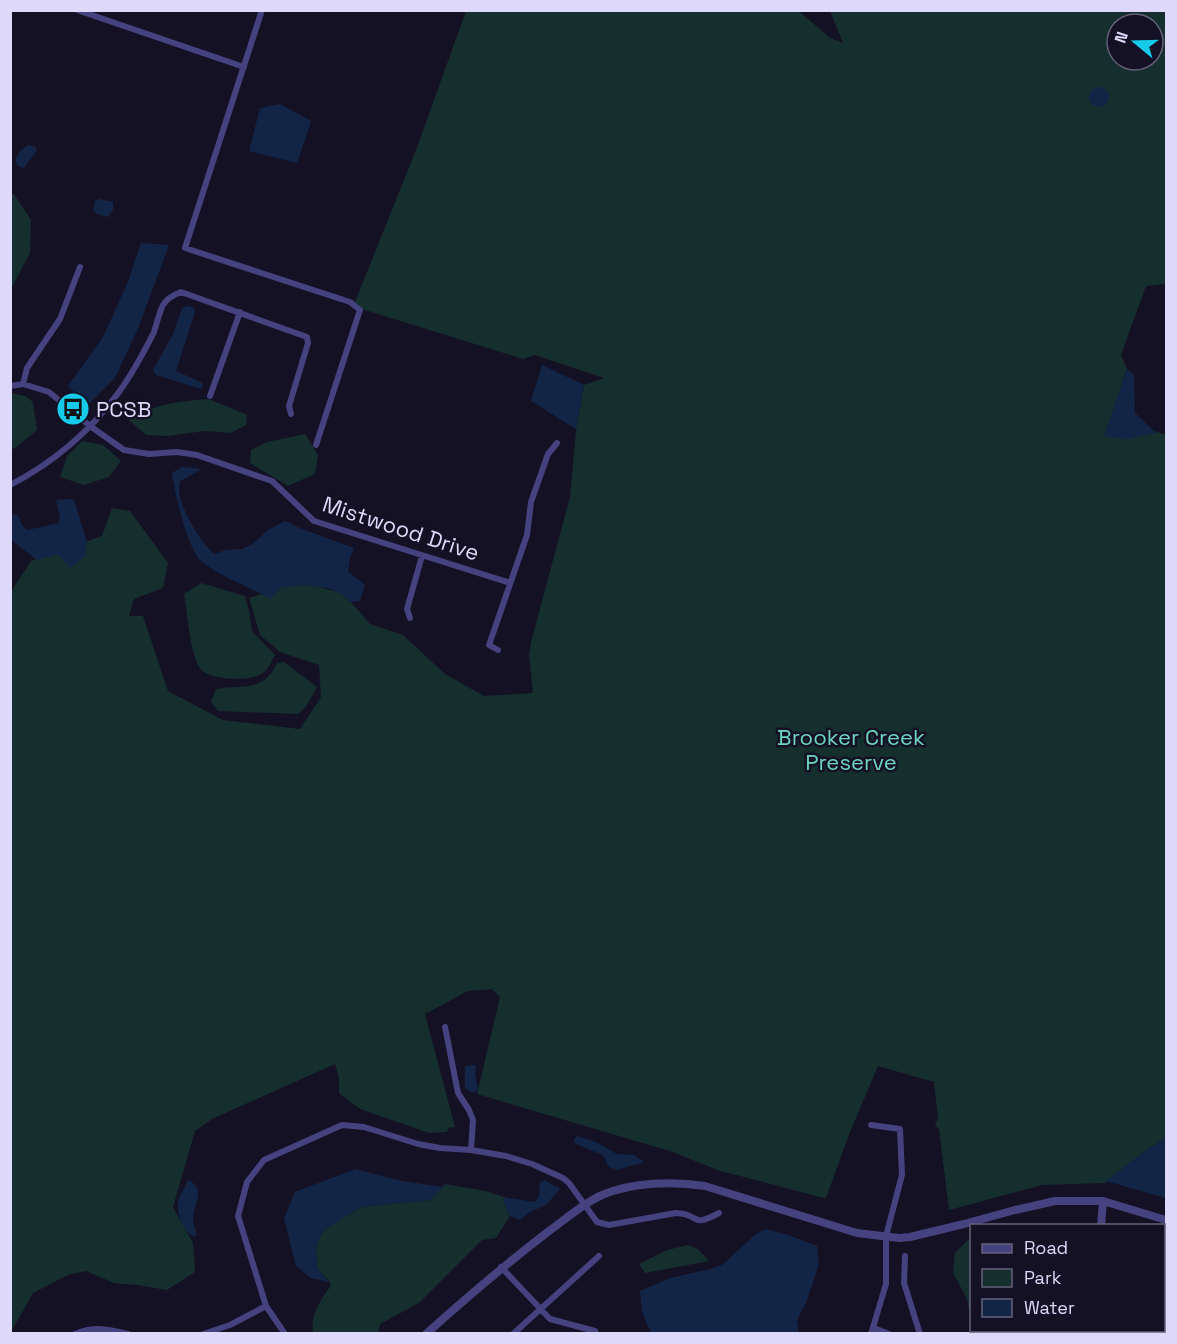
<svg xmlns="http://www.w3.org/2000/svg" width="1177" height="1344" font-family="'Space Grotesk',sans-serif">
<rect width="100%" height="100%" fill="#151124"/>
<path fill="#152e2e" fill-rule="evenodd" d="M466,11h333l30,26 14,6 -13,-32h336v273l-20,2 -25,69 6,14 -22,66 50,-2 -1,-2 12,4v703l-21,13 -40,32 -63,2 -93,25 -10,-81 -4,-4 3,-7 -4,-36 -56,-16 -28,66 -24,66 -6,-1 -103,-27 -44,-18 -196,-58 23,-97 -8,-8 -24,2 -43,23 30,113 -7,1 -1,4 -18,1 -69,-24 -21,-16v-15l-4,-14 -123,55 -17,12 -22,76 20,36 2,29 -28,18 -30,-5 -23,-2 -28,-12 -18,4 -35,18 -22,39 -1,-739 21,-32 71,-25 10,-28 18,3 38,52 -5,25 -29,11 -5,17h14l25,75 55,29 77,9 21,-32 -2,-32 -39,-13 -20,-17 -11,-37 51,-17 44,13 26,30 33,11 42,39 39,22 49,-3 -4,-38 2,-13 39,-145 6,-67 8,-45 20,-7 -69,-23 -12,4 -161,-50 -7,-7 61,-152zM1117,24h36v36h-36z
M11,193l3,1 17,26 -1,33 -19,36z
M11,393l14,3 8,6 4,28 -23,19 -3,-1z
M209,399l38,16 -1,10 -15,8 -26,-2 -37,5 -22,-1 -18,-16c31,-16 47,-17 81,-20z
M305,434l13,21 -3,19 -27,12 -38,-23 1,-13 16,-8z
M82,441l21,4 18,16 -12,16 -25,8 -24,-8 7,-21z
M201,583l44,13 4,15 3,20 23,24c-5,9 -8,18 -18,21 -12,5 -50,4 -57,-8 -11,-18 -12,-53 -16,-74z
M284,662l33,25 -12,21 -7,6 -80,-3 -7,-9 5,-13c28,-5 47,4 61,-26z
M445,1184l41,7 18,6 -1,4 7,15 -14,22 -14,2 -63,63 -39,21 -2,9h-65c-3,-17 7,-33 17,-46v-5l-13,-13 -1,-24 8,-15 37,-23 69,-7z
M971,1237v82l-4,-20 -14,-26 2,-20z
M688,1245l10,4 11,12 -64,12 -6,-9 28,-14z"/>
<path fill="#132547" d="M1089 97a10 10 0 1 1 20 0a10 10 0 1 1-20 0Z
M280,104l31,17 -14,42 -48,-12 11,-43z
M28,145l6,1 3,4 -13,18 -6,-2 -3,-6 5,-9z
M99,199l14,3v8l-5,7 -11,-3 -4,-4 2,-9z
M141,243l28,2 -30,81 -24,52 -28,28 -19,-20 35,-49 25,-55z
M187,306l6,1 2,5 -19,59 25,11 2,3 -2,4 -45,-14 -3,-5 20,-36 9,-26z
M542,365l42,20 -8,44 -45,-28z
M1127,369l7,6 1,38 21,20 -28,6 -24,-3z
M182,467l20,2 -22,12c-7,18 21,63 35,73l10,-4 17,-1 12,-6 14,-13 17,-9 17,8 52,19 -4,10 -2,14 17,13 -5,16 -10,1c-17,-20 -46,-17 -69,-15l-10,12c-23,-13 -49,-21 -70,-38 -13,-11 -27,-70 -29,-88z
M67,499l7,1 13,42 -2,14 -15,12 -12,-14 -21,6 -26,-20v-26l7,1 4,10 5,5 32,-7 1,-6 -4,-17z
M476,1065l-1,9 3,16 -5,3 -8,-5v-20l1,-2z
M577,1136l19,6 21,12 17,1 10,7 -27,8 -8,-3 -6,-12 -27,-11 -2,-3z
M1166,1138v60l-60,-17 39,-30z
M355,1169l47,12 41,6 -13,13 -69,7 -37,23 -8,15 1,24 12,13 -18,-4 -15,-12 -12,-48 11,-26z
M188,1180c20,10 4,26 5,40 1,6 3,9 3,15l-2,2c-12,-6 -19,-27 -15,-39 3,-7 7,-12 9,-18z
M544,1180l16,9 -14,16 -16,7 -10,8 -10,-4 -7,-15 1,-4 31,5 4,-6 1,-14z
M766,1229l22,6 29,11 2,18 -13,39 -9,17 2,13h-148l-9,-21 -2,-21 31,-13 39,-9 12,-4 34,-31z"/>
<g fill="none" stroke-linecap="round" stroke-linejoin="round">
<path stroke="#46417f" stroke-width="6" d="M77,10l167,57
M262,10l-77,238 165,54 10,8 -44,135
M23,384l4,-16 33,-49 20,-52
M10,386l13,-2 26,8 41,34 34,24 25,4 28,-2 20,3 75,26 42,40 196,62
M210,396l30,-84
M10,485c43,-22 81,-55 109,-93 13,-18 25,-40 35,-60 3,-9 5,-19 9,-27 4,-7 10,-10 18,-13l126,45 1,6 -19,63 2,8
M410,618l-3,-9 15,-53
M498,650l-9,-5 38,-110 4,-33 17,-48 9,-11
M445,1027l13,66 11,17 4,10 -2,30
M871,1125l29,4 2,46 -16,61v48l-15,50
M905,1256l-1,27 16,51
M501,1267l49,52 45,12 1,3
M874,1328l15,6
M75,1334c18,-8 34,-5 53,0
M203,1334l27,-9 36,-19
M285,1334l-19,-28 -28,-90 9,-34 17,-22 78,-35 22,2 54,17 22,4 31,2 35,6 26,8 31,14 6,5 28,39 12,3 67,-12c26,1 13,16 43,0
M513,1334l86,-78"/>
<path stroke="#46417f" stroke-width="8" d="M1101,1226l2,-25
M1097,1330v4
M426,1334c40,-36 80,-70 123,-103 17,-12 33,-27 53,-36 31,-13 70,-14 103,-9l152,47 42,5 11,-1 54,-13 51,-14 40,-9h48l63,19"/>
</g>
<defs>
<g id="bus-disc" transform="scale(1.725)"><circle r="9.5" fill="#16cbe9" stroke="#151124"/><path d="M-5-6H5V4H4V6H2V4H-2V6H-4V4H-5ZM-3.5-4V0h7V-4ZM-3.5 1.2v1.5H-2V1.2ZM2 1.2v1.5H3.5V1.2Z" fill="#111"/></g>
</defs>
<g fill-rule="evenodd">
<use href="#bus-disc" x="73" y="409"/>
</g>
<g text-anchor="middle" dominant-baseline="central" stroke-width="5" stroke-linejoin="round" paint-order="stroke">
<g font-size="22" fill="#ded8fb" stroke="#151124" text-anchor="start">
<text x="96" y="409">PCSB</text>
</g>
<g font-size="22" fill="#ded8fb" stroke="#151124">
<text transform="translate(401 528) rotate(18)">Mistwood Drive</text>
</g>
<g font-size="22" fill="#6bd5bf" stroke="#151124">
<text x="851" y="737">Brooker Creek<tspan x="851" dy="25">Preserve</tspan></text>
</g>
</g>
<rect width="1177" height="1344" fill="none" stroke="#ded8fb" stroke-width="24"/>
<rect x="970" y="1224" width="195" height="108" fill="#151124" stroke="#65617a" stroke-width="1.5"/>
<rect x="982" y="1244" width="30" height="9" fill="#46417f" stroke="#65617a" stroke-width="1.5"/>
<text x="1024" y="1254" font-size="18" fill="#ded8fb">Road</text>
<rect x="982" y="1269" width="30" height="18" fill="#152e2e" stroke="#65617a" stroke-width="1.5"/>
<text x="1024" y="1284" font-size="18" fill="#ded8fb">Park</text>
<rect x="982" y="1299" width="30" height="18" fill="#132547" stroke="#65617a" stroke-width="1.5"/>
<text x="1024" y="1314" font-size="18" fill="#ded8fb">Water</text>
<g transform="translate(1135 42) rotate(289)"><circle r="28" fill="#151124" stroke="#65617a" stroke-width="1.5"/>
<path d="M0-4.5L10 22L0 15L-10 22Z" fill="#16cbe9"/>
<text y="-9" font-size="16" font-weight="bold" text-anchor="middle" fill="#ded8fb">N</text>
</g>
</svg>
